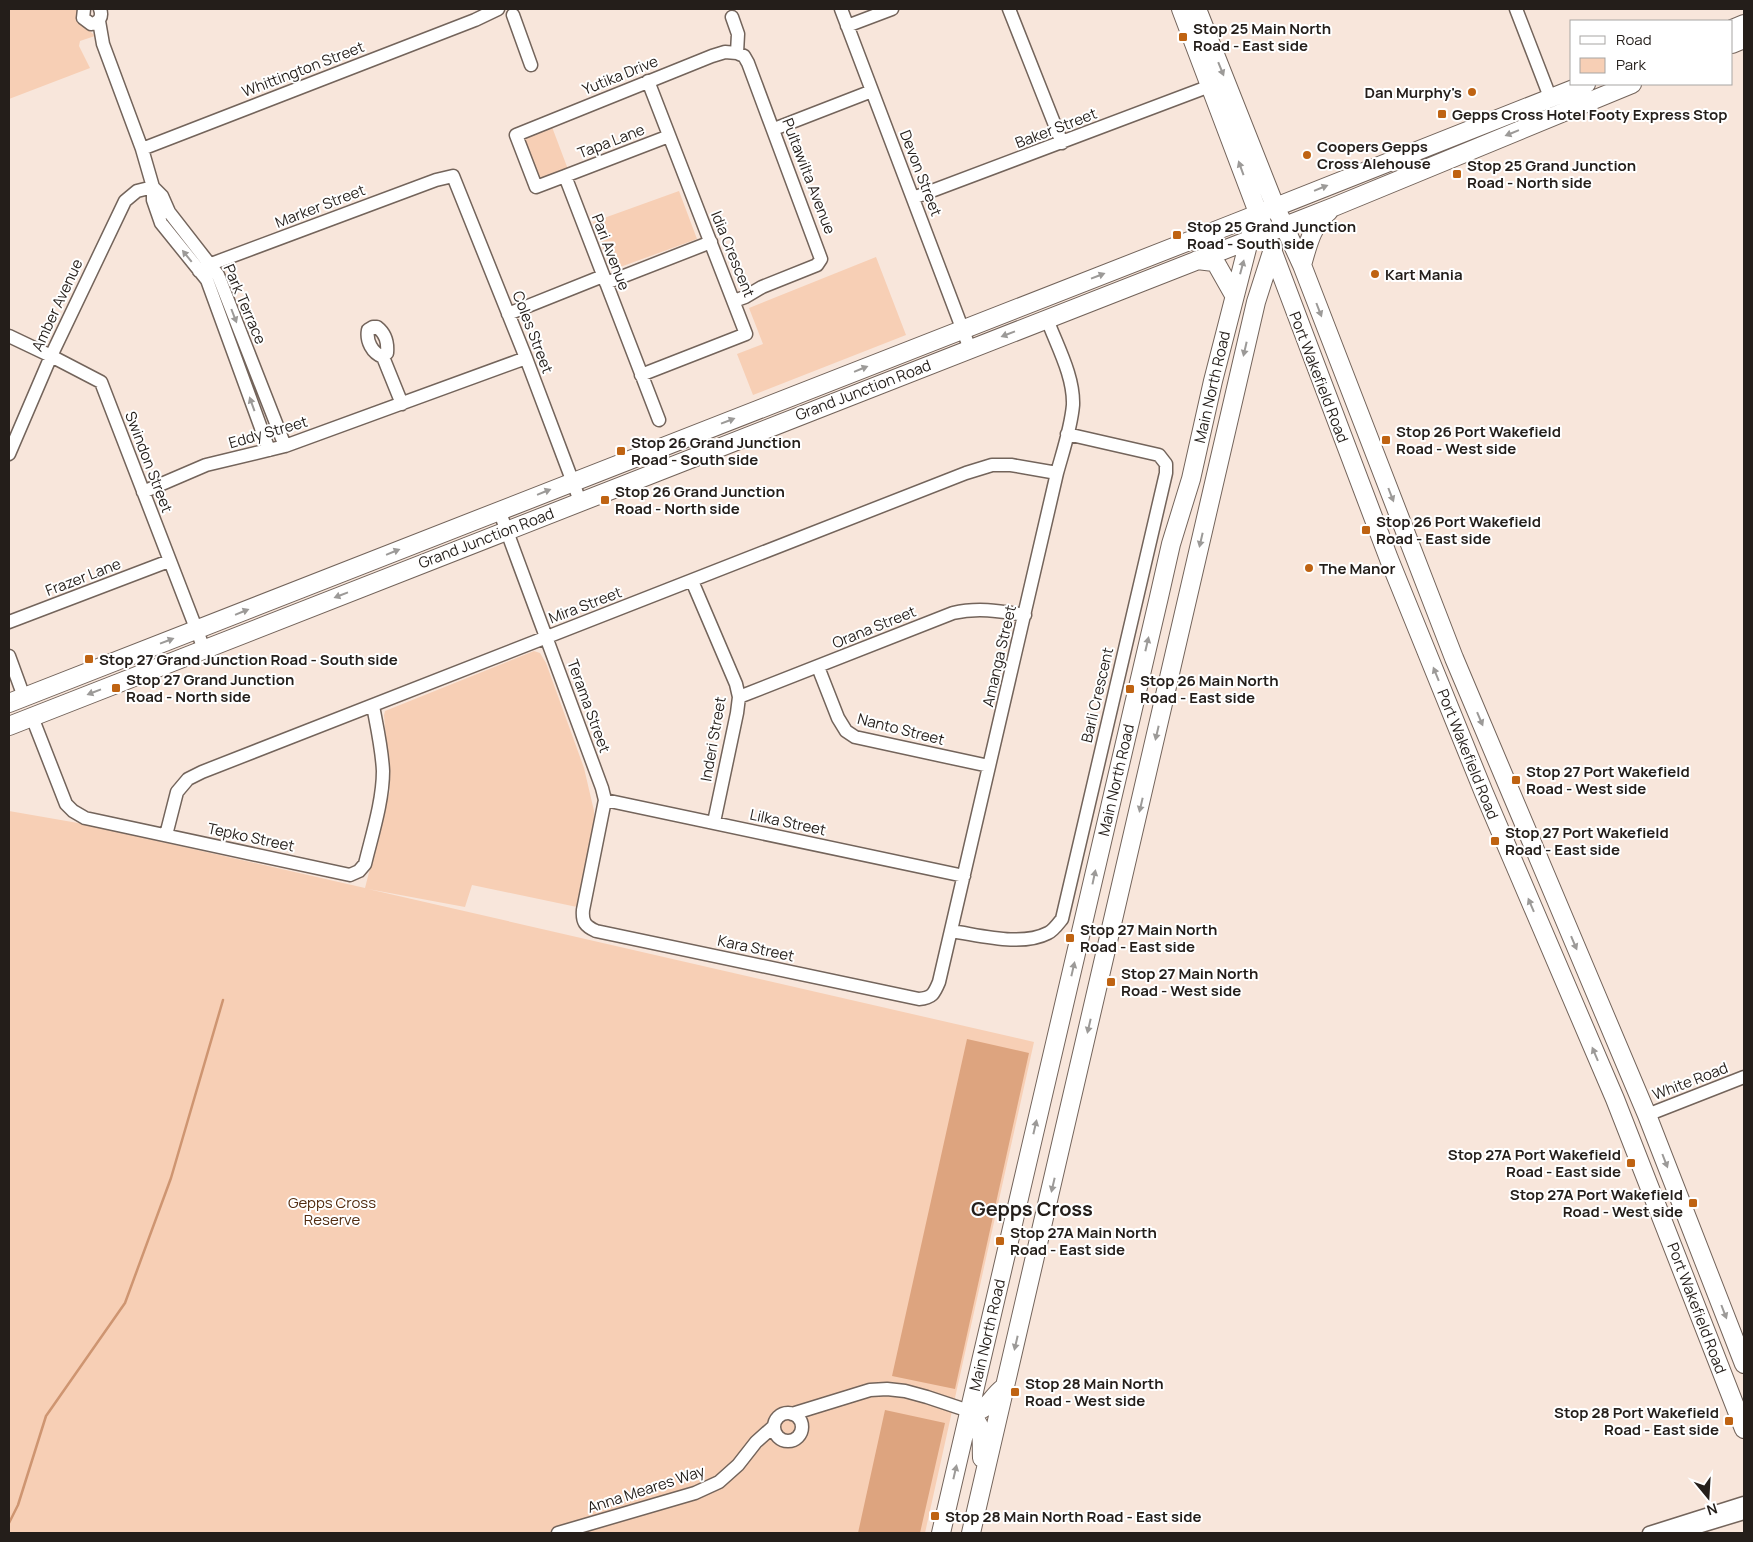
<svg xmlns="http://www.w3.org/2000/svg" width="1753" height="1542" font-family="Manrope,sans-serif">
<rect width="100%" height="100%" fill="#f8e6db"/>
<path fill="#f7cfb5" d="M9,9h71l4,16 11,11 -15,5 -1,5 11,22 -81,31z
M552,127l17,45 -31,11 -18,-44z
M679,191l18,48 -85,31 -19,-48z
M876,257l30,78 -153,60 -16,-41 26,-10 -14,-36z
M534,651l6,2 6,10 38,105 10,43v14l-17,82 -105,-22 -7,22 -97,-18 666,153 -109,491h-916v-722l69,12 287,65 25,-98 -6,-75 1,-4z"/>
<path fill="#dda47f" d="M967,1039l62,14 -74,336 -63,-13z
M885,1410l60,13 -25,110h-62z"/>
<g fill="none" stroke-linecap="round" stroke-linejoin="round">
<path stroke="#ce9571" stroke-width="2.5" d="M9,1523l9,-18 28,-89 79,-113 46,-125 52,-178"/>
<g stroke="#73645b" stroke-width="15">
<path id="minor" d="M84,9l-1,9 8,6c8,-1 12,-7 9,-15
M841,9l129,340
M1009,9l53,134
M1516,9l34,88
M513,15l18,50
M732,17l6,17 -1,19 7,3 4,7 73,196 -4,6 -55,22 -17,10 -11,4
M847,26l45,-17
M774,129l98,-38
M142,149l333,-129 23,-11
M565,176l104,-40
M913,198l297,-112
M199,271l12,-7 225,-84 17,-4 73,182 54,143
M606,283l105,-41
M508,314l95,-38
M9,336l42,20 50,26 103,267
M383,357l4,-4c1,-11 -1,-19 -10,-26h-4l-5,3c-2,11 4,23 15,27l19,47
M641,375l105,-41 -98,-253
M659,420l-94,-244 -29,11 -20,-52 196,-79 13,-4 12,1
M269,450l-62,-170 -46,-57 -8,-23v-13l9,9 7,16 49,63 67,171
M9,454l42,-98 74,-155 12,-10 16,-4 -11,-38 -39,-105 -4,-23
M143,492l63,-27 79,-19 241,-88
M499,510l103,278 3,12 -22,110c-1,12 2,16 13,21l323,68c13,-1 15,-5 20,-17l118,-509c6,-22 14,-45 16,-68 1,-29 -16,-59 -26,-86
M692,581l44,103 3,13 -2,16 -23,109
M9,622l160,-61
M9,656l15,41
M818,667l20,51 8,13 9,6 134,29
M739,697l214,-84c25,-6 47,-2 72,2
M32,717l34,87 7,7 12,7 265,57 9,-4 6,-7c7,-29 18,-63 18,-93 -1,-22 -6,-44 -10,-65
M605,800l359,76
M166,835l11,-43 11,-13 14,-7 764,-299 26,-8h19l46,8
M951,931c29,4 70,16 97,2 5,-2 10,-9 14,-14l104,-446v-9l-7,-9 -92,-21
M1647,1115l97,-38
M774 1427a14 14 0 1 1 28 0a14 14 0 1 1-28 0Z
M792,1414l78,-24 17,-1 18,2 22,6 36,12 6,4
M558,1533l137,-40 24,-11 19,-17 18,-23 18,-16
M1649,1533l95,-30
M1678,1533l66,-20"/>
</g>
<g stroke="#73645b" stroke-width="20">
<path id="highway" d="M1181,9l208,550 95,234 131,306 129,330
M1197,9l78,197 27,59 152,393 193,457 97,249
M1732,29l12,-5
M1732,44l12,-5
M1197,260l17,2 3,3 17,30
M1302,265c6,-21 10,-40 27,-54
M9,703l1216,-476 361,-143
M9,726l1327,-520 296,-122
M969,1413c16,14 12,25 13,45
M969,1413c21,-3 20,-14 34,-25
M941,1533l218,-936 12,-53 20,-65 22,-98 38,-148
M971,1533l285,-1231 17,-53"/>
</g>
<use href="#minor" stroke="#fff" stroke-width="12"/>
<use href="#highway" stroke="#fff" stroke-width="18"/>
</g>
<defs><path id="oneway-solid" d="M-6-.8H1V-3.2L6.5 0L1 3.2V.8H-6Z" transform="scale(1.25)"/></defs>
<g fill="#9c9a98">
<use href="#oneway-solid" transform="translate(1221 69) rotate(68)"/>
<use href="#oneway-solid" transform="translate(1512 133) rotate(158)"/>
<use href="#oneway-solid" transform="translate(1241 168) rotate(-110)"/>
<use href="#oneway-solid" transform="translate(1321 188) rotate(-22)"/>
<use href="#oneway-solid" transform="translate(187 256) rotate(-129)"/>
<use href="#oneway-solid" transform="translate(1242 267) rotate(-75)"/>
<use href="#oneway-solid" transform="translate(1098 276) rotate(-21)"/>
<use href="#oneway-solid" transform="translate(1319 310) rotate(69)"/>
<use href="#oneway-solid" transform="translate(234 316) rotate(69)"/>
<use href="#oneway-solid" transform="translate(1008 334) rotate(159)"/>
<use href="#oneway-solid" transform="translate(1245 349) rotate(103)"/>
<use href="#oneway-solid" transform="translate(861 369) rotate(-22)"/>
<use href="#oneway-solid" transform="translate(252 404) rotate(-110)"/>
<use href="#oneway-solid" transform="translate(728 421) rotate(-21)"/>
<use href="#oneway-solid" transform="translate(544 492) rotate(-22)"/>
<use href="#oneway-solid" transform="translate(1391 495) rotate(69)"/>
<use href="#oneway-solid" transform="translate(1201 540) rotate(103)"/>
<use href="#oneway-solid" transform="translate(393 552) rotate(-22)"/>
<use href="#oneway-solid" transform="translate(341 595) rotate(159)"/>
<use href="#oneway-solid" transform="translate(242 612) rotate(-22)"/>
<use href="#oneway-solid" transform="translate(167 641) rotate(-21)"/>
<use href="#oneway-solid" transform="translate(1147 644) rotate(-77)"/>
<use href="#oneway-solid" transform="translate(1436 674) rotate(-112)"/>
<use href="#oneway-solid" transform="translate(94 692) rotate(159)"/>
<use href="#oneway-solid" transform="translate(1480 719) rotate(67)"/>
<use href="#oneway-solid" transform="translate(1157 733) rotate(103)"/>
<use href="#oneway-solid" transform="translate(1141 805) rotate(103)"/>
<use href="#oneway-solid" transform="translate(1094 877) rotate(-78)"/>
<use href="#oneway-solid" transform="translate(1531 905) rotate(-113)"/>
<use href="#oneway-solid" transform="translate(1574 943) rotate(67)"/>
<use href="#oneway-solid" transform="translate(1073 969) rotate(-77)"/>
<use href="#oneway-solid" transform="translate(1089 1026) rotate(103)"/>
<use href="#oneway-solid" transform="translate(1595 1054) rotate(-113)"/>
<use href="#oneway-solid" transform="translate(1035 1127) rotate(-77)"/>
<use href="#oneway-solid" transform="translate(1665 1161) rotate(69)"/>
<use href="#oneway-solid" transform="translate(1053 1185) rotate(103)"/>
<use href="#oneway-solid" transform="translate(1724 1312) rotate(69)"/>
<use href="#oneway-solid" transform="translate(1016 1343) rotate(103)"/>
<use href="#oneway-solid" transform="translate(955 1472) rotate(-77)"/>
</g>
<g fill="#bf6312" stroke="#fff" stroke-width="2">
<rect x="1178" y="32" width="10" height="10" rx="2.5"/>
<circle cx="1472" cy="92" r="5"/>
<rect x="1437" y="109" width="10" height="10" rx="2.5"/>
<circle cx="1307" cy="155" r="5"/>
<rect x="1452" y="169" width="10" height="10" rx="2.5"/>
<rect x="1172" y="230" width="10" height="10" rx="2.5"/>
<circle cx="1375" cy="274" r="5"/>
<rect x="1381" y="435" width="10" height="10" rx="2.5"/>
<rect x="616" y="446" width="10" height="10" rx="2.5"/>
<rect x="600" y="495" width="10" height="10" rx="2.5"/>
<rect x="1361" y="525" width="10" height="10" rx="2.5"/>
<circle cx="1309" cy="568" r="5"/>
<rect x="84" y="654" width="10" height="10" rx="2.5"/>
<rect x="111" y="683" width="10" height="10" rx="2.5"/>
<rect x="1125" y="684" width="10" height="10" rx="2.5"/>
<rect x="1511" y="775" width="10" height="10" rx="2.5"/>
<rect x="1490" y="836" width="10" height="10" rx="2.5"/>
<rect x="1065" y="933" width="10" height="10" rx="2.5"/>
<rect x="1106" y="977" width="10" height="10" rx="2.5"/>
<rect x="1626" y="1158" width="10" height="10" rx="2.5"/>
<rect x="1688" y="1198" width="10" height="10" rx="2.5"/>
<rect x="995" y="1236" width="10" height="10" rx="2.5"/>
<rect x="1010" y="1387" width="10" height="10" rx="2.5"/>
<rect x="1724" y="1416" width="10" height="10" rx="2.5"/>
<rect x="930" y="1511" width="10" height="10" rx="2.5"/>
</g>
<g text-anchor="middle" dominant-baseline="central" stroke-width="4" stroke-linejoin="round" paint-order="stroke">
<g font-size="15" font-weight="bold" fill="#241e1a" stroke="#fff" text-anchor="start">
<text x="1193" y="28">Stop 25 Main North<tspan x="1193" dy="17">Road - East side</tspan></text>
<text x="1462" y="92" text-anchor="end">Dan Murphy's</text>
<text x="1452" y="114">Gepps Cross Hotel Footy Express Stop</text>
<text x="1317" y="146">Coopers Gepps<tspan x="1317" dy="17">Cross Alehouse</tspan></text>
<text x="1467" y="165">Stop 25 Grand Junction<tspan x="1467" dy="17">Road - North side</tspan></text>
<text x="1187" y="226">Stop 25 Grand Junction<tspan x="1187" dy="17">Road - South side</tspan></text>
<text x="1385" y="274">Kart Mania</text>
<text x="1396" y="431">Stop 26 Port Wakefield<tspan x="1396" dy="17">Road - West side</tspan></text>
<text x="631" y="442">Stop 26 Grand Junction<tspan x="631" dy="17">Road - South side</tspan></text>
<text x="615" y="491">Stop 26 Grand Junction<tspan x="615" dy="17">Road - North side</tspan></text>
<text x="1376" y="521">Stop 26 Port Wakefield<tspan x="1376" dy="17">Road - East side</tspan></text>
<text x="1319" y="568">The Manor</text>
<text x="99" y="659">Stop 27 Grand Junction Road - South side</text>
<text x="126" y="679">Stop 27 Grand Junction<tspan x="126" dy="17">Road - North side</tspan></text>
<text x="1140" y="680">Stop 26 Main North<tspan x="1140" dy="17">Road - East side</tspan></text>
<text x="1526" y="771">Stop 27 Port Wakefield<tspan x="1526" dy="17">Road - West side</tspan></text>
<text x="1505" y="832">Stop 27 Port Wakefield<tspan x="1505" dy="17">Road - East side</tspan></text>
<text x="1080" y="929">Stop 27 Main North<tspan x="1080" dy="17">Road - East side</tspan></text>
<text x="1121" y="973">Stop 27 Main North<tspan x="1121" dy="17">Road - West side</tspan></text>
<text x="1621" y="1154" text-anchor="end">Stop 27A Port Wakefield<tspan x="1621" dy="17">Road - East side</tspan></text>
<text x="1683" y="1194" text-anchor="end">Stop 27A Port Wakefield<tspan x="1683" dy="17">Road - West side</tspan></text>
<text x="1010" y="1232">Stop 27A Main North<tspan x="1010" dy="17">Road - East side</tspan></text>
<text x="1025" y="1383">Stop 28 Main North<tspan x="1025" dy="17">Road - West side</tspan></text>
<text x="1719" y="1412" text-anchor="end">Stop 28 Port Wakefield<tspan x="1719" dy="17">Road - East side</tspan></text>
<text x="945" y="1516">Stop 28 Main North Road - East side</text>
</g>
<g font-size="15" fill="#241e1a" stroke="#fff">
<text transform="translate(303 69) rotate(-21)">Whittington Street</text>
<text transform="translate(620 75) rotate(-22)">Yutika Drive</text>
<text transform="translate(1056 128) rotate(-21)">Baker Street</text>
<text transform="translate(611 141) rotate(-21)">Tapa Lane</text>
<text transform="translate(921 173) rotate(69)">Devon Street</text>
<text transform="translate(809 176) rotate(69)">Pultawilta Avenue</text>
<text transform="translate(320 206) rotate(-21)">Marker Street</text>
<text transform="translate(611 252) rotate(69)">Pari Avenue</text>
<text transform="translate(733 254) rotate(68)">Idia Crescent</text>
<text transform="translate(245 304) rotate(67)">Park Terrace</text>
<text transform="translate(57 305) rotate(-65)">Amber Avenue</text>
<text transform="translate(533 332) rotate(69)">Coles Street</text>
<text transform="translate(1319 377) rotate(69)">Port Wakefield Road</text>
<text transform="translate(1212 387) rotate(-77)">Main North Road</text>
<text transform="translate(863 390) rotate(-21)">Grand Junction Road</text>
<text transform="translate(268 432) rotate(-16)">Eddy Street</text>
<text transform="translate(149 462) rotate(69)">Swindon Street</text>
<text transform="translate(486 538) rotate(-21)">Grand Junction Road</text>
<text transform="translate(83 577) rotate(-21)">Frazer Lane</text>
<text transform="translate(585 605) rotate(-21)">Mira Street</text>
<text transform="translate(874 627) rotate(-22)">Orana Street</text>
<text transform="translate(999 656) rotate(-77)">Amanga Street</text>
<text transform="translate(1097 695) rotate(-77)">Barli Crescent</text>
<text transform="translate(589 706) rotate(70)">Terama Street</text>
<text transform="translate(901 729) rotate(14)">Nanto Street</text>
<text transform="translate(713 739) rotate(-80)">Inderi Street</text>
<text transform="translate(1468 754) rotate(68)">Port Wakefield Road</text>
<text transform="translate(1116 780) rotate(-77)">Main North Road</text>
<text transform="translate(788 822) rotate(12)">Lilka Street</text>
<text transform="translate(251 837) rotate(12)">Tepko Street</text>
<text transform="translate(756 948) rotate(12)">Kara Street</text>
<text transform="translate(1690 1081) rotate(-21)">White Road</text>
<text transform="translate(1697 1308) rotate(69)">Port Wakefield Road</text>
<text transform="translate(987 1335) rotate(-77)">Main North Road</text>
<text transform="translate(646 1489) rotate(-18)">Anna Meares Way</text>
</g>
<g font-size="15" fill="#522c10" stroke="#fff">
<text x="332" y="1202">Gepps Cross<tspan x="332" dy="17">Reserve</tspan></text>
</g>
<g font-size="20" font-weight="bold" fill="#241e1a" stroke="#fff">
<text x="1032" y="1208">Gepps Cross</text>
</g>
</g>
<rect width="1753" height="1542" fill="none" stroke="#241e1a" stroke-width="20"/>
<rect x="1570" y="20" width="162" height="65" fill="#ffffff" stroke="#a7a5a3"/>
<rect x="1580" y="36" width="25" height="8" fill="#ffffff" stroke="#a7a5a3"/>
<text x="1616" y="45" font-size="15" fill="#241e1a">Road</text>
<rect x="1580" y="58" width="25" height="15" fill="#f7cfb5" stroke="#a7a5a3"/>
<text x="1616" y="70" font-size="15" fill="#241e1a">Park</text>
<g transform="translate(1708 1497) rotate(162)" stroke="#ffffff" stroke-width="4" paint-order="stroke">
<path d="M0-4L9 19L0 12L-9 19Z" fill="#241e1a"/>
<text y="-8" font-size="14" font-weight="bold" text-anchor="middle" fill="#241e1a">N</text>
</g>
</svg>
